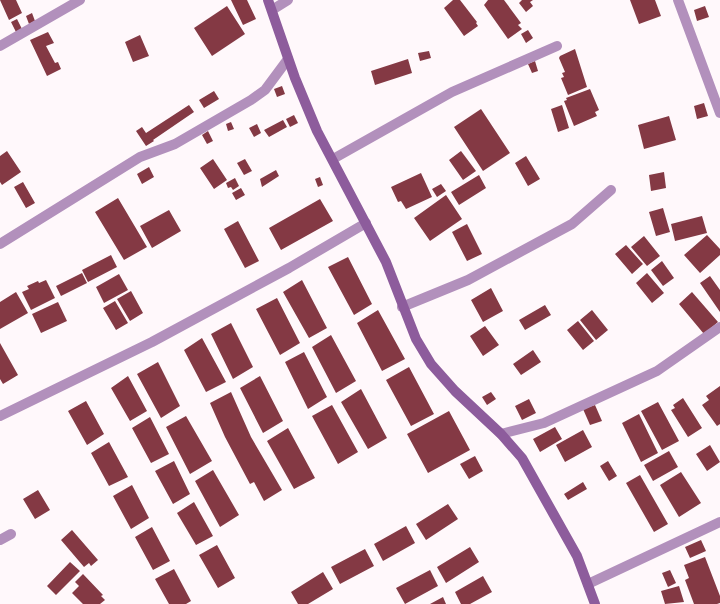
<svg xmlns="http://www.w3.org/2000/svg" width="720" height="604" font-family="Merriweather,serif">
<rect width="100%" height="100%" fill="#fff8fb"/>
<path fill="#843944" d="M0,0h16l6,13 -13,7z
M231,0h16l9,19 -13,6z
M453,0h7l17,22 -1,1 2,3 -14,10 -20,-28z
M488,0h16l17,23 -3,2 4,4 -14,10 -24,-34z
M522,0h11l-3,2 3,4 -7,6 -7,-9z
M630,0h25l6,16 -22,8z
M227,6l18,28 -33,22 -18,-28z
M705,6l4,11 -12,4 -3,-11z
M32,13l3,8 -6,3 -3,-8z
M17,19l5,10 -6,3 -5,-10z
M528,30l5,8 -7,5 -5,-9z
M48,32l6,11 -8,3 9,17 3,-1 3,7 -14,7 -17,-36z
M140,35l9,21 -16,6 -8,-20z
M575,49l12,38 -19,8 -7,-17 3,-1 -2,-4 3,-1 -6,-14 1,-2z
M429,51l2,7 -11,3 -2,-8z
M408,59l4,14 -37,12 -4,-14z
M535,61l3,10 -6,2 -4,-9z
M282,86l3,8 -8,3 -3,-8z
M590,89l9,21 -4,2 2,4 -23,10 -10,-25 3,-1 -1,-2z
M214,91l5,8 -15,9 -5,-8z
M704,103l4,13 -11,3 -3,-13z
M189,105l5,7 -41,28 1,1 -8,5 -10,-15 6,-4 4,6z
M562,105l7,23 -11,4 -7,-23z
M481,109l29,44 -27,18 -29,-44z
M294,115l4,8 -8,4 -4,-8z
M669,116l7,24 -32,9 -6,-24z
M283,120l4,7 -18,10 -5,-7z
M231,122l3,7 -6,2 -2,-7z
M257,124l4,9 -7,4 -5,-9z
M208,131l5,10 -6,3 -5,-9z
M7,151l14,21 -19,13 -2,-3v-26z
M461,151l15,20 -13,9 -14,-20z
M526,156l14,23 -12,7 -13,-23z
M213,159l14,21 -13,9 -14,-21z
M245,159l7,12 -8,4 -7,-12z
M149,167l5,10 -12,7 -5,-10z
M276,170l3,6 -17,11 -2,-8z
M664,172l2,16 -15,3 -2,-16z
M421,173l11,24 -26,12 -5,-8 -3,1 -7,-15z
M479,175l7,13 -27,17 -8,-13z
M320,177l3,8 -5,2 -3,-8z
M235,178l4,8 -6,4 -2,-3 -3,1 -2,-5z
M23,182l12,21 -9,5 -12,-21z
M441,184l5,7 -9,6 -5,-8z
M241,188l4,7 -9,5 -4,-7z
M446,195l16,24 -32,22 -16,-23z
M118,198l29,49 -23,13 -29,-48z
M320,199l13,22 -52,29 -12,-22z
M663,208l7,24 -14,4 -7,-24z
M169,210l12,21 -29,17 -12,-22z
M702,216l5,17 -32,8 -4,-17z
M238,221l21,40 -14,7 -21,-39z
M467,224l15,30 -15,7 -15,-29z
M707,235l13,14v6l-20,18 -16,-18z
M644,236l16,20 -13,10 -16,-19z
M626,245l17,19 -11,10 -17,-20z
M111,255l6,12 -29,15 -6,-12z
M348,257l24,47 -18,11 -26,-48z
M662,261l12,17 -11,8 -12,-16z
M82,273l5,10 -26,13 -5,-10z
M647,273l17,20 -12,10 -16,-20z
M119,274l9,16 -24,13 -8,-16z
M710,276l10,14v22l-20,-29z
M46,280l9,18 -24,12 -9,-18 7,-3 -2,-3 11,-5 1,2z
M302,280l25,48 -18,10 -26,-46z
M491,288l12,23 -20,11 -12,-22z
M131,291l12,22 -13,8 -13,-22z
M16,292l12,21 -28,16v-27z
M692,292l26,30 -14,12 -25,-30z
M277,298l23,45 -20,12 -24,-46z
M115,301l13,22 -12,7 -13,-22z
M58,302l9,19 -26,12 -9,-19z
M545,305l6,10 -26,15 -6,-10z
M378,310l27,49 -23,12 -25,-48z
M592,310l16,20 -12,10 -16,-20z
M578,321l16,20 -11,9 -16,-20z
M231,323l22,44 -20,12 -22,-45z
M485,326l14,19 -16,11 -13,-20z
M331,335l25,46 -20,12 -24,-46z
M202,338l24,44 -20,10 -22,-42z
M0,343l18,32 -15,9 -3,-5z
M533,350l8,12 -20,13 -8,-11z
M304,352l23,45 -19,12 -23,-47z
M158,362l22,44 -19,12 -24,-44z
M409,367l25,47 -23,12 -25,-46z
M128,376l19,35 -17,10 -19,-33z
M260,376l23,45 -20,12 -23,-45z
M720,386v38l-3,2 -15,-21 7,-5 -3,-4z
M361,389l26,49 -19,11 -27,-47z
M231,392l20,45 31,53 -18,11 -10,-19 -4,2 -25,-47 -15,-34z
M491,392l5,7 -9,6 -5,-8z
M683,398l19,30 -14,9 -17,-27 4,-2 -2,-3z
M529,399l7,14 -14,7 -7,-14z
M86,401l18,33 -17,11 -19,-34z
M658,402l21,39 -17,9 -21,-39z
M332,405l26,47 -20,12 -26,-48z
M595,405l7,16 -12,4 -7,-16z
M449,411l21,39 -42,23 -21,-39z
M639,414l19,39 -17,9 -19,-39z
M186,416l26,45 -22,13 -24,-47z
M150,417l19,37 -18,9 -19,-35z
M555,427l7,12 -22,13 -7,-13z
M288,428l27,50 -21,11 -27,-48z
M583,430l9,17 -27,15 -9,-17z
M109,442l19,35 -19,9 -18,-33z
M710,445l10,17 -13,9 -11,-17z
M669,451l9,16 -25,14 -9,-16z
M475,456l8,15 -14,8 -9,-15z
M174,461l16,33 -17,10 -18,-33z
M608,461l9,15 -8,5 -9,-15z
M213,470l26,45 -19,12 -25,-46z
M681,472l20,31 -22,14 -19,-32z
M640,475l28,49 -14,8 -28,-49z
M583,482l4,7 -19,11 -4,-6z
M132,485l17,33 -18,11 -18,-33z
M38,490l12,20 -15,9 -12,-20z
M194,502l19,34 -17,9 -19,-32z
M448,504l10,15 -32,21 -10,-16z
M406,526l9,17 -32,18 -9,-17z
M152,527l18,34 -17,9 -18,-33z
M72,530l26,30 -7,6 -2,-3 -5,4 -23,-27z
M701,540l5,11 -16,7 -5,-11z
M217,545l18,33 -17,10 -19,-33z
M470,547l9,15 -33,21 -9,-16z
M365,549l9,17 -34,18 -9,-17z
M705,557l15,39v7l-3,1h-23l-9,-24 4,-2 -5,-13z
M70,562l10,9 -24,24 -9,-9z
M174,569l17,32 -5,3h-17l-14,-25z
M430,570l8,16 -33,18 -9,-16z
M670,570l6,13 -8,4 -6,-14z
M323,572l10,17 -25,15h-10l-7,-12z
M83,574l20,21 -2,1 4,4 -5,4h-17l-11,-11 7,-7 -4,-4z
M483,576l9,16 -22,12h-9l-6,-12z
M679,586l5,16 -19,2 -4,-13z
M443,597l3,7h-16z"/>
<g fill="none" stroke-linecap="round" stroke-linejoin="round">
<path stroke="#b290bc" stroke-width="10" d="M678,0l42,113
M272,10l16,-10
M0,46l80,-46
M333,159l119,-67 105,-46
M0,244l140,-87 35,-13 76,-44 14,-10 23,-31
M402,307l66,-27 104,-56 39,-34
M0,416l152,-74 137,-74 77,-45
M501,434l43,-11 113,-52 63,-44
M0,540l11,-6
M588,584l132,-62"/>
<path stroke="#8d5c9c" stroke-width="10" d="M268,0l27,78 22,53 69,131 30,77 15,25 24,27 46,43 21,24 55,98 18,48"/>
</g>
</svg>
